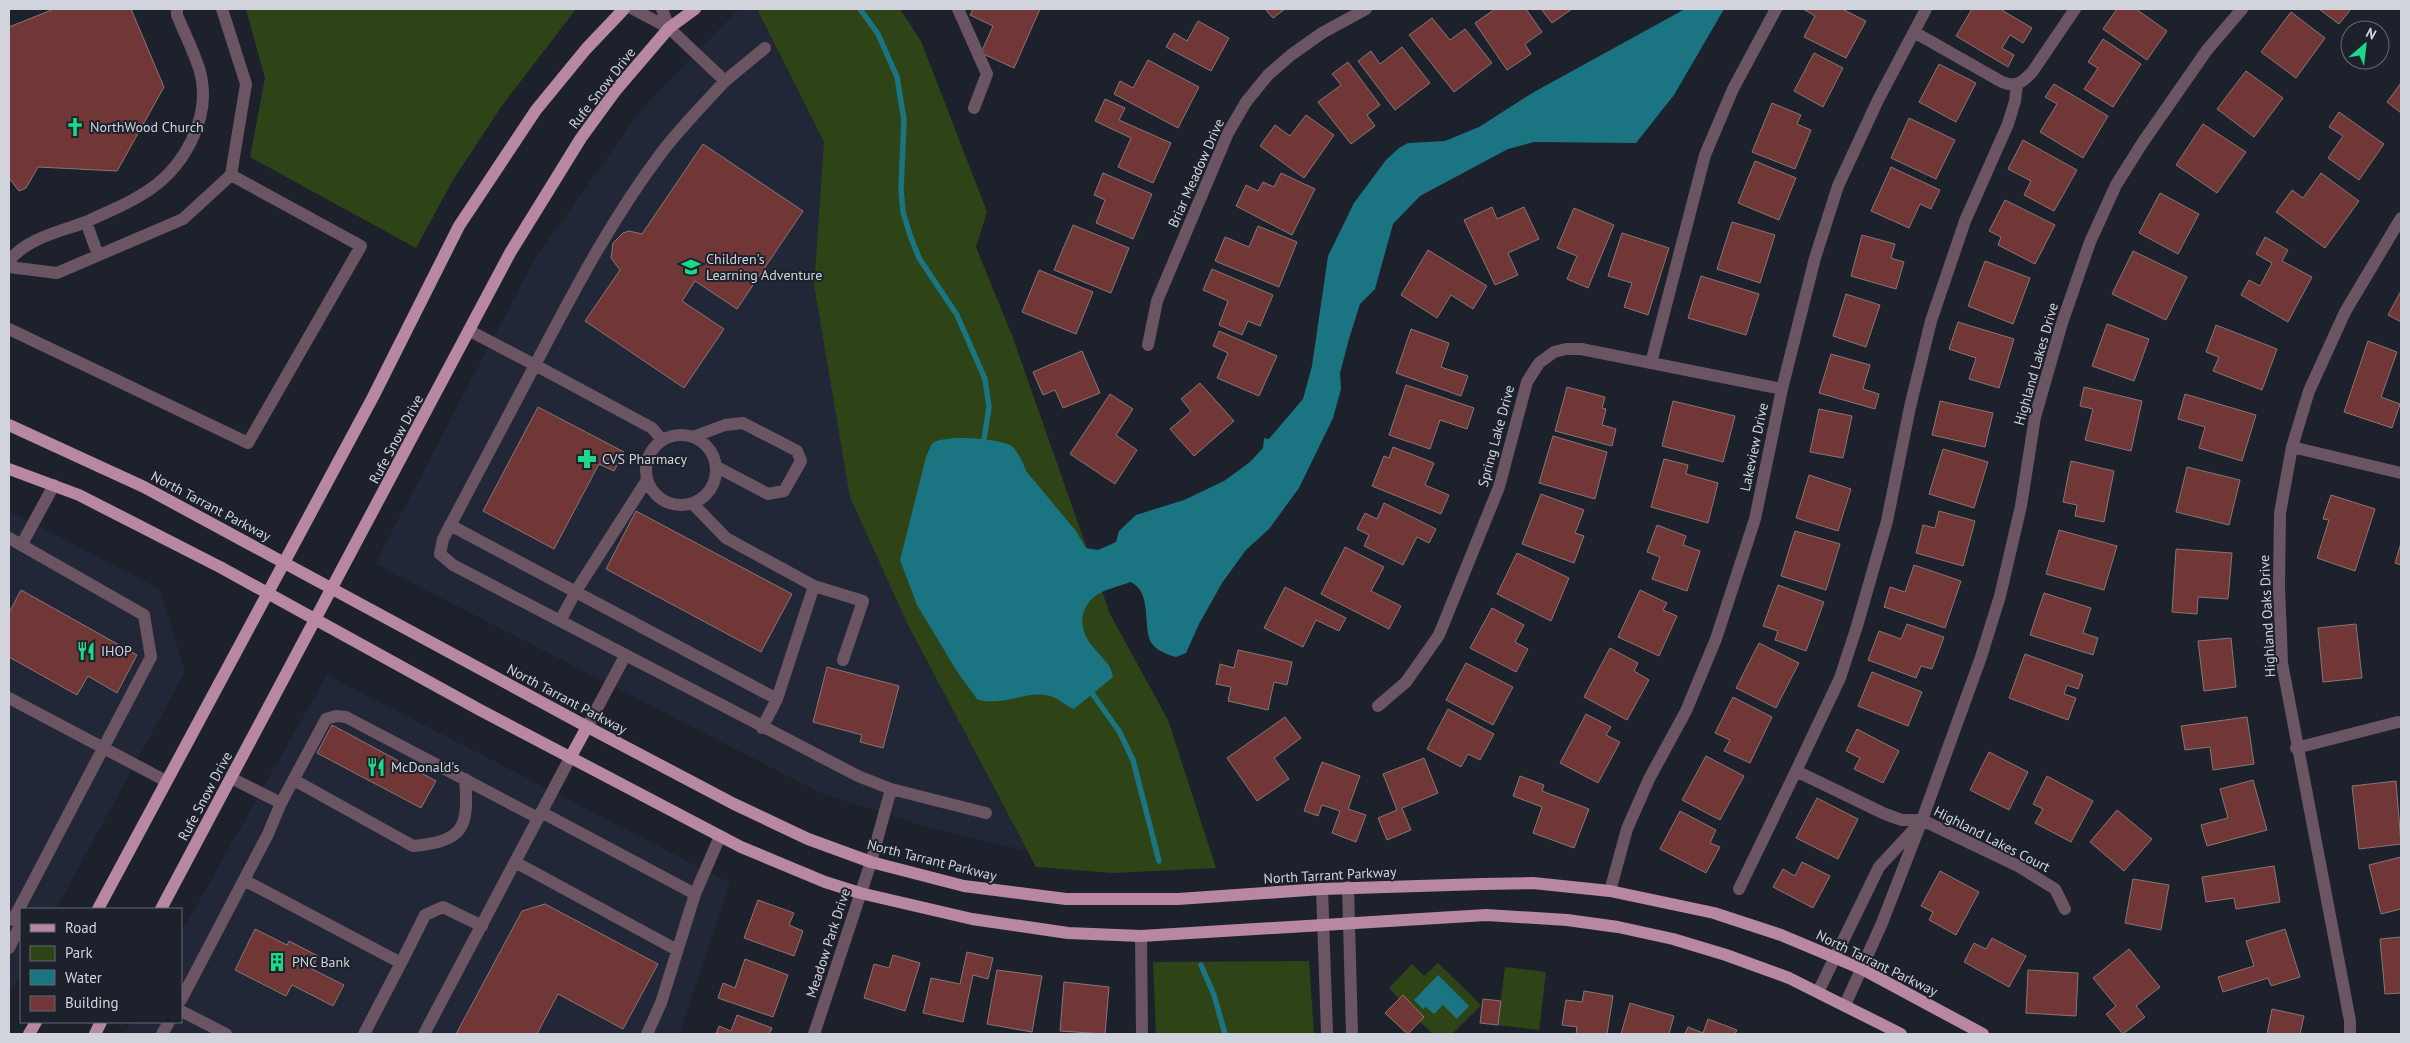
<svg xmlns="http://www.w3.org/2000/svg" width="2410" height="1043" font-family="'PT Sans',sans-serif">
<rect width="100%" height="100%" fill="#1d212c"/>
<path fill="#222738" d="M739,9h18l67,133 -10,143 25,141 69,199 119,226 -97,-23 -107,-34 -448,-230 159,-304 110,-154z
M9,511l151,78 25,83 -129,237h-35v64l-12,23z
M327,675l403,208 -51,151h-555l7,-12h50v-89z"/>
<path fill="#2e4416" d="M246,9h330l-75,98 -48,73 -37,68 -166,-91 15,-79z
M757,9h143l21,32 66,171 -11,35 37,91 97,276 58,106 48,148 -104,5 -76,-6 -128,-242 -58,-128 -36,-212 10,-143z
M1309,961l5,73h-158l-3,-72z
M1438,963l43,42 -29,29h-19l-13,-12 -14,12 -21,-21 14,-14 -10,-11 23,-24 12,12z
M1505,967l41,5 -7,58 -41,-5z"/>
<path fill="#1a7481" d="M1685,9h39l-50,86 -38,48 -102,-1 -26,7 -88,47 -27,28 -18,65 -15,15 -11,35 -9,34 1,16 -8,29 -34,70 -30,41 -23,21 -24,33 -23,41 -13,29 -10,4c-7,-2 -18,-6 -23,-12 -12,-13 1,-54 -23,-63 -11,5 -27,7 -36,15 -17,15 -14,36 0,51 8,10 17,16 19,29l-39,32c-9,-3 -15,-11 -24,-13 -22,-7 -48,12 -73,3l-19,-26 -41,-68 -17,-45 26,-103c2,-4 4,-11 7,-14 10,-9 70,-5 80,4 6,7 10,15 13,24l50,60 10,17 12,2 18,-8 3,-11 17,-16 48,-15 40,-19 26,-19 13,-14 1,-10 5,1 34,-40 9,-33 16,-110 26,-53 32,-43 13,-12 9,-5 37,-2 34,-14 55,-35z
M1438,975l31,31 -12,13 -14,-14 -9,9 -8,-7 -3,2 -9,-9z"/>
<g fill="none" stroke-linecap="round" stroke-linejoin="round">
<path stroke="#1a7481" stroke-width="5.5" d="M860,9l18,25 19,43 7,43 -3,69 2,23 7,23 9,23 38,57 28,64 4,28 -6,39
M1089,689l30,42 14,29 26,101
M1201,965l13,30 11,39"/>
</g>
<path fill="#713736" stroke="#877674" d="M54,9h77l33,78 -47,84 -79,-4 -12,21 -7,3 -10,-13v-151z
M973,9h67l-26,59 -33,-15 12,-27 -23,-11z
M1265,9h20l-12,9z
M1495,9h31l16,23 -17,12 6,10 -24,16 -32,-47z
M1541,9h31l-20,14z
M1803,9h39l24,12 -20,37 -42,-21 11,-21z
M1972,9h28l32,19 -9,15 -13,-8 -8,13 12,7 -6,12 -52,-31z
M2117,9h19l31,22 -20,29 -44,-31z
M2319,9h32l-12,15z
M2291,12l34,26 -29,40 -35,-26z
M1432,18l18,22 15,-11 27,34 -38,29 -45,-57z
M1198,21l31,17 -18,33 -45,-24 8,-14 13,8z
M2103,39l38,25 -28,43 -29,-18 14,-21 -10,-6z
M1402,47l28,36 -35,27 -37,-49 13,-10 9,13z
M1814,53l29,15 -20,39 -29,-16z
M1148,60l51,27 -21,41 -64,-34 6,-13 13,7z
M1348,62l32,43 -13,10 8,11 -24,18 -33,-42 23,-17 -9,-11z
M1939,64l37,19 -20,39 -37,-20z
M2246,71l37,27 -29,39 -37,-28z
M2401,83v30l-14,-11z
M2054,84l54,32 -25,42 -43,-26 17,-28 -12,-7z
M1105,99l20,9 -6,12 52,23 -18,40 -35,-16 13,-29 -36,-17z
M1772,103l29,12 -4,9 14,6 -16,39 -43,-17z
M2339,112l45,32 -25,36 -31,-22 15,-22 -14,-9z
M1306,115l28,20 -30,43 -44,-32 15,-21 15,11z
M1909,118l46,22 -19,39 -45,-21z
M2203,124l43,28 -29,41 -41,-28z
M2023,140l54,30 -23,41 -30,-16 7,-14 -23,-12z
M703,144l100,67 -66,98 -42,-28 -13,20 42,28 -40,59 -99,-67 35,-51 -9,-12 2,-15 10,-10 6,-2 13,3z
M1755,161l41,17 -17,42 -41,-17z
M1891,167l49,23 -9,19 -11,-5 -11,24 -38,-17z
M1103,173l49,21 -19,45 -37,-16 9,-23 -11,-5z
M1281,173l34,16 -23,46 -56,-29 10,-21 12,6 5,-9 11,5z
M2321,173l38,28 -34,47 -49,-36 16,-22 11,8z
M2160,193l39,21 -21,40 -39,-21z
M2005,200l50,25 -20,39 -37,-19 3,-8 -12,-6z
M1492,207l5,12 27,-12 15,32 -31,14 10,22 -23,10 -31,-65z
M1574,208l40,17 -26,63 -21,-9 10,-23 -20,-8z
M1732,222l43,13 -15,48 -43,-14z
M1073,225l56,23 -18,45 -57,-23z
M1258,226l39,16 -18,45 -64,-26 10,-24 24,10z
M1622,233l47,15 -21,67 -24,-8 8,-24 -24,-7z
M1862,235l33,9 -4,14 13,4 -8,27 -45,-13z
M2265,237l23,13 -6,11 30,16 -24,45 -47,-27 8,-15 11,6 12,-23 -16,-9z
M1428,250l59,36 -14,23 -22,-14 -14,23 -36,-23z
M2133,251l54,26 -21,43 -54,-26z
M1985,261l45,17 -17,46 -45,-18z
M1212,269l61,26 -13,31 -12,-5 -6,14 -23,-10 9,-24 -25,-11z
M1039,270l54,22 -17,42 -54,-22z
M1701,276l58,18 -13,41 -58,-17z
M2401,291v31l-13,-7z
M1846,294l34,11 -14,42 -33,-11z
M1958,322l56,17 -15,49 -30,-9 7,-21 -27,-9z
M2107,324l42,15 -15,42 -42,-15z
M2216,325l61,24 -15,41 -49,-19 6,-14 -13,-5z
M1411,329l38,14 -8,24 27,9 -7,20 -65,-23z
M1219,331l58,25 -18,40 -42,-18 11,-25 -15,-7z
M2368,341l29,11 -16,45 19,7 -8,24 -48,-16z
M1082,351l18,42 -37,15 -8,-18 -12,5 -10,-23z
M1831,354l39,11 -7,24 16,5 -4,15 -56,-16z
M1200,383l34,38 -40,35 -24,-27 21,-18 -10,-12z
M1406,385l68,23 -7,21 -27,-9 -10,29 -41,-14z
M1567,387l38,10 -3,11 4,1 -4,16 14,4 -4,17 -57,-15z
M2084,387l58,14 -11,50 -46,-11 8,-31 -13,-3z
M1110,394l23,15 -17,26 21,15 -22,34 -45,-30z
M2185,394l71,21 -14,46 -43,-13 6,-21 -27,-8z
M1673,401l62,15 -12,46 -61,-16z
M1940,401l53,12 -8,34 -53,-12z
M538,407l86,45 -10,19 -15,-7 -45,85 -71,-38z
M1819,409l33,7 -9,42 -33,-6z
M1553,436l54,16 -12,47 -56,-16z
M1393,447l41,16 -9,22 24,10 -8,19 -69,-28 12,-30 5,2z
M1943,449l45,13 -14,46 -45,-14z
M1664,459l24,6 -2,9 32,9 -10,40 -57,-16z
M2071,461l43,10 -10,51 -29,-6 2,-11 -14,-3z
M2187,467l53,13 -11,45 -53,-13z
M1809,475l42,14 -13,42 -42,-13z
M1541,494l43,16 -9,23 9,3 -10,27 -52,-19z
M2331,495l44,14 -20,62 -38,-13 12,-38 -6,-1z
M1384,503l52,26 -7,14 -12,-6 -14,28 -39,-19 5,-11 -12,-6 8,-16 12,6z
M636,511l156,83 -31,58 -155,-83z
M1939,511l36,10 -12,45 -47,-13 7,-28 12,3z
M1657,525l29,11 -3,9 17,6 -13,40 -35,-12 8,-22 -13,-5z
M2059,530l58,16 -13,44 -58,-16z
M1795,531l45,13 -14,46 -45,-14z
M2401,543v22l-6,-2z
M1345,547l39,20 -13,24 30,15 -12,23 -68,-35z
M2176,549l56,4 -4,46 -30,-2 -1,17 -25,-2z
M1517,553l52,25 -18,43 -54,-27z
M1914,565l47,16 -16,47 -61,-21 6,-20 15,5z
M1778,585l46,17 -18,49 -31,-11 3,-9 -15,-5z
M1285,587l61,31 -7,13 -23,-11 -13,27 -39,-19z
M21,590l116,65 -20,38 -29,-17 -11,19 -68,-38v-44z
M1640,590l27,13 -4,7 14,6 -18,40 -41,-19z
M2044,593l47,15 -8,25 15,5 -5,17 -63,-20z
M1492,608l32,17 -9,17 13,7 -12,23 -46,-24z
M1907,624l37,13 -12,32 -11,-3 -5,12 -48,-18 11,-29 22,8z
M2356,624l6,54 -39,4 -5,-54z
M2231,638l5,49 -32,4 -6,-50z
M1759,643l40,20 -23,45 -40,-20z
M1610,648l28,15 -4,8 15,9 -22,40 -43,-23z
M1238,650l54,12 -5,23 -13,-3 -6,28 -40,-9 3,-14 -15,-3 4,-20 14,4z
M2025,654l58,21 -5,14 -11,-4 -3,9 12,4 -8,22 -59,-22z
M1466,663l47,24 -20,38 -47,-25z
M827,667l72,19 -16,62 -23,-6 2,-7 -49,-13z
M1872,672l50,20 -14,34 -50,-20z
M1733,697l39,20 -22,46 -26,-12 6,-11 -15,-7z
M1448,709l46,25 -14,26 -12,-6 -7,13 -34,-18z
M1586,714l25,13 -5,8 14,7 -22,41 -38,-20z
M1285,717l16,21 -27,20 15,21 -32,22 -30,-43z
M2247,717l7,47 -41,6 -3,-23 -25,3 -4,-24z
M332,725l104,56 -15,27 -104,-55z
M1857,729l42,22 -16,32 -29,-14 6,-11 -14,-7z
M1989,752l39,20 -19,38 -39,-20z
M1706,756l38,20 -24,44 -38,-20z
M1424,758l14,35 -36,15 9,22 -24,10 -9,-22 19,-8 -14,-36z
M1322,762l38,14 -12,33 18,6 -10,27 -24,-9 8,-22 -18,-6 -4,11 -14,-5z
M1520,776l24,9 -2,6 47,18 -15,39 -41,-15 9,-26 -29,-11z
M2047,776l46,25 -22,41 -36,-19 8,-14 -10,-5z
M2253,780l14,50 -60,16 -6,-21 27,-7 -8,-29z
M2396,781l5,63 -42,5 -7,-63z
M1817,798l41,21 -20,40 -42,-21z
M2117,810l35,29 -28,32 -34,-29z
M1680,811l36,19 -6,13 10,4 -14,26 -46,-24z
M2401,857v52l-20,5 -12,-49z
M1802,862l28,14 -17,32 -40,-21 10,-18 12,7z
M2274,866l6,36 -44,7 -2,-11 -28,4 -4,-25z
M1940,871l39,21 -23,43 -27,-15 4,-8 -12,-6z
M2133,879l36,6 -8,45 -36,-7z
M758,900l36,13 -5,12 14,6 -9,25 -50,-18z
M545,904l113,60 -35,65 -65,-35 -21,40h-81l66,-123z
M255,929l32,16 2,-4 29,15 -6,13 32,16 -11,21 -41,-21 -6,11 -51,-26z
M2285,929l15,48 -29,9 -3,-8 -45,14 -5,-15 36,-11 -8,-25z
M2401,937v56l-16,1 -5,-55z
M1992,938l34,18 -17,31 -45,-25 10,-19 12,6z
M2129,949l31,38 -24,19 9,11 -22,17 -17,-20 10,-8 -23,-28z
M967,952l26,6 -5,21 -15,-4 -10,47 -40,-9 8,-35 29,6z
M893,955l27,8 -15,48 -41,-13 10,-34 15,4z
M745,959l43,16 -15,42 -55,-19 5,-15 12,5z
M997,970l45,6 -10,56 -45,-8z
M2028,970l50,3 -2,43 -50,-3z
M1064,982l45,5 -4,47 -45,-3z
M1584,991l29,5 -6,38h-31l1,-7 -15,-2 4,-25 16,2z
M1403,995l21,22 -16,17 -23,-21z
M1483,999l18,2 -3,24 -18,-2z
M1630,1003l44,13 -5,18h-48z
M2272,1009l32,7 -4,18h-33z
M737,1015l35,13 -3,6h-53l3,-8 12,5z
M1708,1019l29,11 -2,4h-50l3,-7 15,6z"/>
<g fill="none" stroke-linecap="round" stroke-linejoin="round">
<path stroke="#6c5562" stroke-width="12" d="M633,9l36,19 56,53c-21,23 -44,46 -63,71 -50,66 -88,139 -127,213l117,63 10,12
M662,9l7,19
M958,9l29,65 -13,34
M1914,32l88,50c14,6 21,0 31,-11l42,-62
M725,81l40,-33
M2017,85l-2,16 -7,23 -43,97 -34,100 -21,86 -23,114 -30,105 -17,52 -44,93 89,43 17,6h20l96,46 37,23 10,20
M98,255l-12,-33c18,-9 38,-16 55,-27 42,-24 73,-78 58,-127 -6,-18 -15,-36 -22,-53v-6
M9,261c18,-23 50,-29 77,-39
M9,267l48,6 126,-54 48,-44 15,-91 -24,-75
M9,329l239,114 113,-197 -130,-71
M470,331l65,34 -92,174 -3,15 13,11 405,211 33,13 95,24
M1148,345l9,-44 71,-168 18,-31 22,-27 23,-20 31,-22 44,-24
M1651,363l54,-208 28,-66 43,-80
M646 470a35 35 0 1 1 70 0a35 35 0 1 1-70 0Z
M693,437l32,-12 18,-2 54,28 4,10 -17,30 -16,3 -51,-27
M2292,447l109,26
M450,525l327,174 37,-113 -88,-48 -33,-34
M9,538l135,77 7,42 -138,263
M22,544l32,-59
M814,586l49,15 -20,59
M560,621l16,-30 71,-111
M9,698l157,83
M1378,706l28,-24 33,-47 60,-148 28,-105 12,-19 15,-11 12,-3h15l201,40
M587,727l38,-71
M762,728l15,-29
M2296,748l102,-26
M231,778l50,25 45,-84 10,-3 10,1 192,101
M294,780l119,66c51,-5 56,-18 52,-67
M541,812l154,82
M515,862l162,88
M244,880l157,83 24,-48 18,-8 39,19
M1348,887l4,147
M1322,889l5,145
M1739,889l57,-118
M1610,891l17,-62 22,-50 37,-68 30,-72 39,-120 27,-130 33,-131 23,-72 40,-86 48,-91
M9,917l12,7 -12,24
M1141,936l1,98
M1818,992l61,-125 38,-41
M181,1000l87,-166 13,-31
M1845,1005l37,-82 40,-103 59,-163 19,-61 21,-90 14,-89 27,-94 28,-81 26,-57 27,-43 64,-92 35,-41
M181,1011l45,23
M162,1034l7,-12
M364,1034l37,-71
M424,1034l146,-276
M647,1034l14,-31 34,-109 25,-58
M814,1034l57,-172 20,-73
M2350,1034v-13l-68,-358 -3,-77 1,-73 12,-66 17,-56 36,-79 56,-94"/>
<path stroke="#b888a3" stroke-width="12" d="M9,425l135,62 438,237 152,80 74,35 63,23 93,24 102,13h112l144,-10 161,-5 50,-1 77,8 104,22 67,22 81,34 121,65
M9,469l70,26 141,72 260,143 261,137 84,35 35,11 112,26 96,14 73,3 345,-21 81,5 51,7 55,12 53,16 63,23 112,56
M570,758l17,-31
M98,909l275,-512 86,-171 77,-116 50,-61 38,-40
M161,909l349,-656 71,-115 35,-48 53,-62 26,-19
M29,1034l7,-12
M95,1034l6,-12"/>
</g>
<defs>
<g id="church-bare" transform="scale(1.5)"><path d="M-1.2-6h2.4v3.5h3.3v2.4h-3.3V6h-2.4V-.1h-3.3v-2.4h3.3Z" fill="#1ad988" stroke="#1d212c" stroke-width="2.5" paint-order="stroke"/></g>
<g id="school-bare" transform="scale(1.5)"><path d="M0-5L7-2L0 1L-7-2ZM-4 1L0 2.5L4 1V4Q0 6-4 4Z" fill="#1ad988" stroke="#1d212c" stroke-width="2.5" paint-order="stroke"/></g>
<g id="pharmacy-bare" transform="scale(1.5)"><path d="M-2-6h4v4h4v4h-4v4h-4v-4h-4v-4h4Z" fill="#1ad988" stroke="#1d212c" stroke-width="2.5" paint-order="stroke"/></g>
<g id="restaurant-bare" transform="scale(1.5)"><path d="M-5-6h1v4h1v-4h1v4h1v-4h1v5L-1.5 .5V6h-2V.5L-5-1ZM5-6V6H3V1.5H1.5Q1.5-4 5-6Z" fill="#1ad988" stroke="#1d212c" stroke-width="2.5" paint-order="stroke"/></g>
<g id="building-bare" transform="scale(1.5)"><path d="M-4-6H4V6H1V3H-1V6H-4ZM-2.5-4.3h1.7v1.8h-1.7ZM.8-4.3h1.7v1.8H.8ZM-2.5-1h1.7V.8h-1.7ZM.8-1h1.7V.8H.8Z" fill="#1ad988" stroke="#1d212c" stroke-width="2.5" paint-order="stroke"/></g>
</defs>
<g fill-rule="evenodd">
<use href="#church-bare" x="75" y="127"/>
<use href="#school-bare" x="691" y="267"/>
<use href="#pharmacy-bare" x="587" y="459"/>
<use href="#restaurant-bare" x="86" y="651"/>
<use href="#restaurant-bare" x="376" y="767"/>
<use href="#building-bare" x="277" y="962"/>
</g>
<g text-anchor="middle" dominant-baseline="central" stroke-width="4" stroke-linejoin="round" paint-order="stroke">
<g font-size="14" fill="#d1d4dc" stroke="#1d212c">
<text transform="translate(602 88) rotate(-52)">Rufe Snow Drive</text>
<text transform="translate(1196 173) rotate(-66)">Briar Meadow Drive</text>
<text transform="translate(2036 364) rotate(-74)">Highland Lakes Drive</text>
<text transform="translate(1496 436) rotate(-75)">Spring Lake Drive</text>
<text transform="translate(396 439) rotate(-62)">Rufe Snow Drive</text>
<text transform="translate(1754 447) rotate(-78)">Lakeview Drive</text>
<text transform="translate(211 506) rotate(28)">North Tarrant Parkway</text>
<text transform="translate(2267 616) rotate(-93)">Highland Oaks Drive</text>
<text transform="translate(567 699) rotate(28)">North Tarrant Parkway</text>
<text transform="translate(205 796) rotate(-62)">Rufe Snow Drive</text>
<text transform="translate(1992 839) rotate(27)">Highland Lakes Court</text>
<text transform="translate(932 860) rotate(14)">North Tarrant Parkway</text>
<text transform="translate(1330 875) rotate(-3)">North Tarrant Parkway</text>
<text transform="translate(828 943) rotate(-72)">Meadow Park Drive</text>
<text transform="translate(1877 963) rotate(26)">North Tarrant Parkway</text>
</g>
<g font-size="14" fill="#d1d4dc" stroke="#1d212c" text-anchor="start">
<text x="90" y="127">NorthWood Church</text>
<text x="706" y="259">Children's<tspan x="706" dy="16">Learning Adventure</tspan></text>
<text x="602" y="459">CVS Pharmacy</text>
<text x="101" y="651">IHOP</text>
<text x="391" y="767">McDonald's</text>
<text x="292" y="962">PNC Bank</text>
</g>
</g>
<rect width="2410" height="1043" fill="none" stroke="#d1d4dc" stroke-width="20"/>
<rect x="20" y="908" width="162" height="115" fill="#1d212c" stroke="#656972"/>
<rect x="30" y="924" width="25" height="8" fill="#b888a3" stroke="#656972"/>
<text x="65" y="933" font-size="15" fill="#d1d4dc">Road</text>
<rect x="30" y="946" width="25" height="15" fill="#2e4416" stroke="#656972"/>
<text x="65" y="958" font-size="15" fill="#d1d4dc">Park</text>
<rect x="30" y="970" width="25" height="15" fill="#1a7481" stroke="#656972"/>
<text x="65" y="983" font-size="15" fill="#d1d4dc">Water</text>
<rect x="30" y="996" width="25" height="15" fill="#713736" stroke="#656972"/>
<text x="65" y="1008" font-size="15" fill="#d1d4dc">Building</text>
<g transform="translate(2365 45) rotate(28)"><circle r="24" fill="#1d212c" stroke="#656972"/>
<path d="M0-4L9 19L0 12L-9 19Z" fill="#1ad988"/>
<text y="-8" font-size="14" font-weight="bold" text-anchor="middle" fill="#d1d4dc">N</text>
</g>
</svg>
